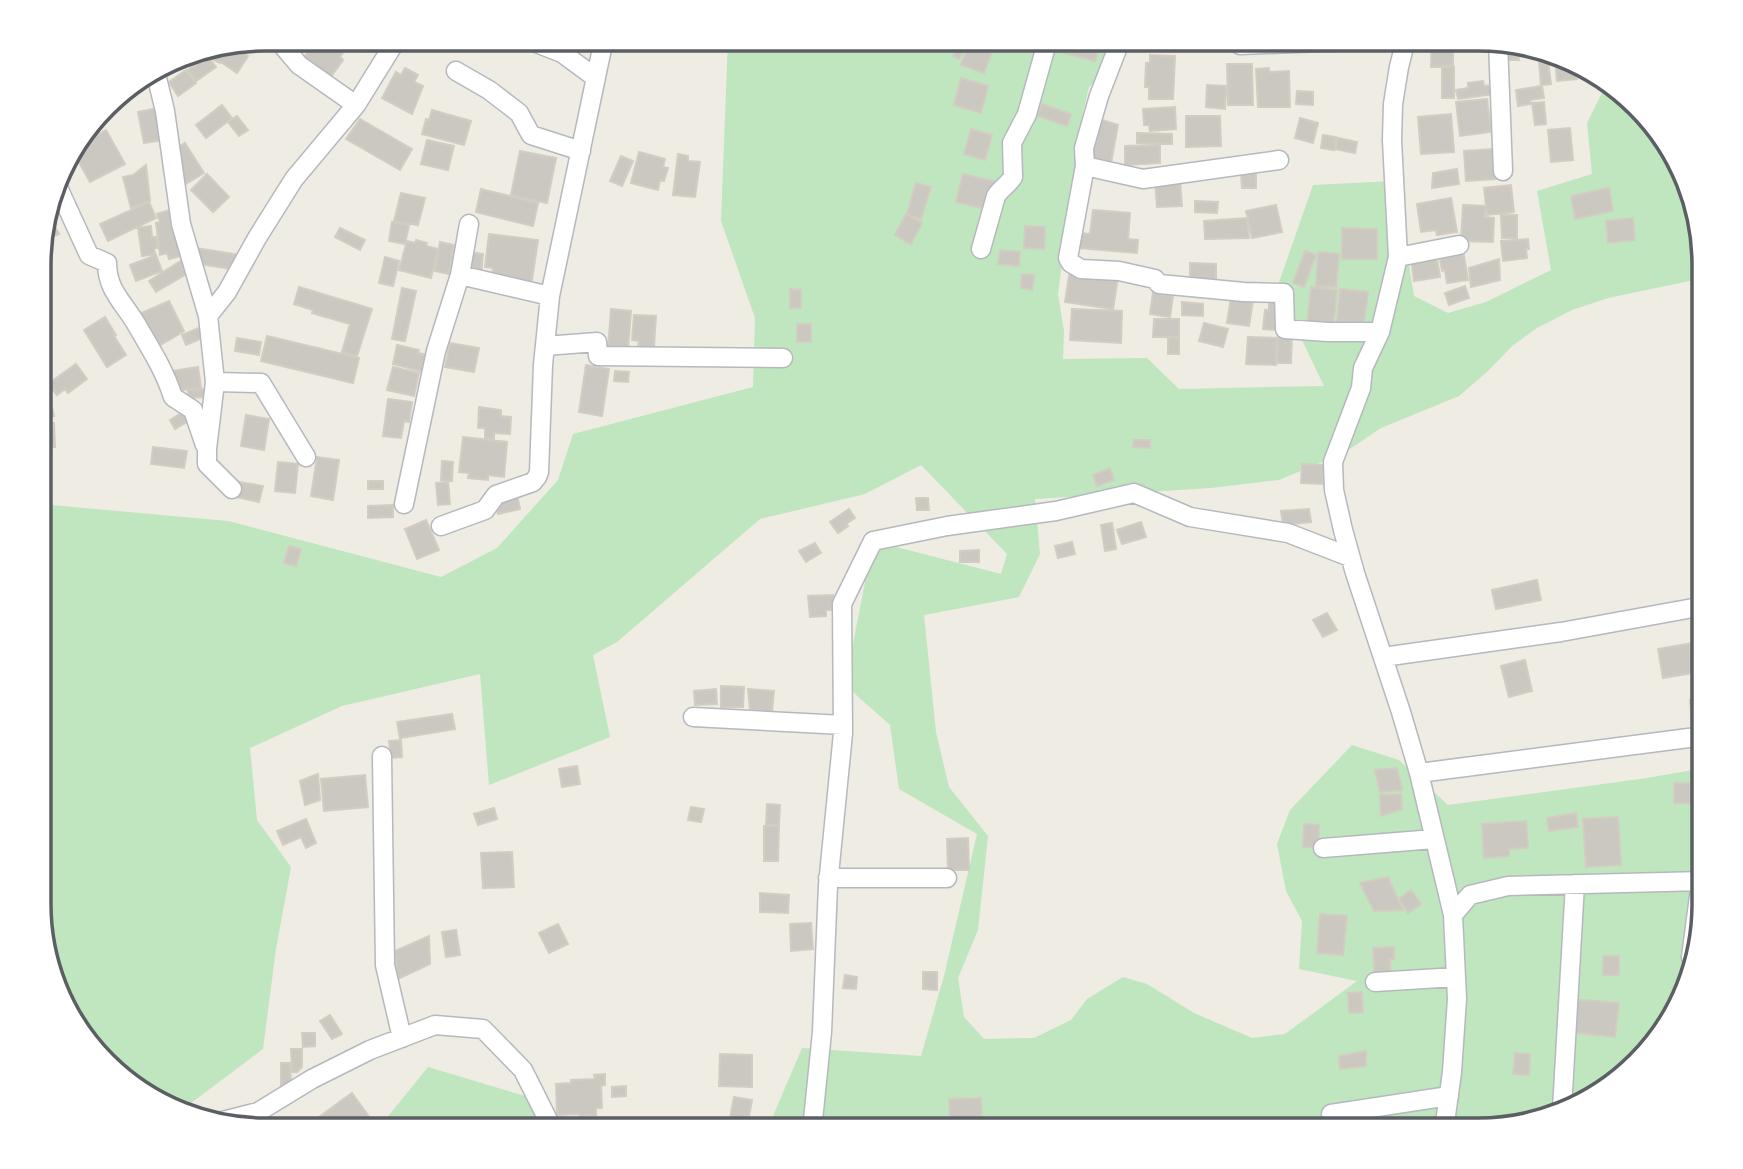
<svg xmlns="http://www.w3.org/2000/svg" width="1743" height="1169" font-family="Roboto,sans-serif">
<rect width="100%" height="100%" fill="#eeece3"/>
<path fill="#bfe6bf" d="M728,39h399l-14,29 -24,19 -8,34 -23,173 6,37 -1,28 84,-1 32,31 145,-3 -47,-98 36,-103 79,-4 8,27 14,88 34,17 38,-11 65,-32 -14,-79 55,-17 -5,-51 21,-42 66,71 30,98v28l-96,20 -36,12 -35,18 -25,18 -24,25 -29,25 -78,32 -37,25 -65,27 -68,8 -176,11 5,55 -21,43 -95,18 12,117 13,55 39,49 -10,94 -20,48 6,39 20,22 50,-1 37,-18 16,-21 36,-22 24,7 47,29 58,25 33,-4 72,-53 -58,-12 3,-48 -16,-30 -9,-47 13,-34 62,-65 47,15 49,45 199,-27 57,-10v151l-38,112 -75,69 -98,30h-726l35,-82 119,8 23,-80 33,-142 -78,-45 -9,-64 -45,-40 28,-144 128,33 6,-20 -86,-89 -56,29 -105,25 -143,123 -24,13 17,82 -121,48 -9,-111 -138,32 -92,42 7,72 34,47 -15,82 -13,100 -84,63 -40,-20 -70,-74 -29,-84v-430l188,17 213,56 56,-29 61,-68 15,-46 180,-47 2,-69 -34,-97z
M428,1067l107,32 31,31h-189z"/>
<path fill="#cbc8c2" stroke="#d3cdc1" stroke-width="2" d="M317,39l35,1 -12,17 3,3 -16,22 -27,-19z
M361,39h14l-9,13 -10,-6z
M962,39h8l-11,20 -6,-3z
M971,39h26l-13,34 -23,-8z
M1064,39h37l-6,22 -35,-9z
M1179,39h20v6l-20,-1z
M1432,39h21v26l-22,2z
M235,44l3,2 -2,2 12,8 -11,17 -16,-11 -1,1 -8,-4 1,-2 -8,-5 2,-2z
M1518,48l1,12h-14l-1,-11z
M198,52l3,4 -12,8 -7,-9z
M207,55l9,12 -20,14 -8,-11z
M1150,55l25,1 -2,43h-24v-12h-4l1,-24h4z
M1561,55l14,7 2,17 -20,2 -2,-25z
M1548,60l3,24 -10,1 -2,-24z
M1227,64h25l1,41h-25z
M1578,64l16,8 1,3 -17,1z
M1442,67h12v31h-12z
M405,68l13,7 -4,7 9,4 -11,28 -30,-16 14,-26 5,3z
M1269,68v4l20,-1 1,36h-32l-2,-38z
M186,70l10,13 -18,13 -9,-14z
M961,78l27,8 -7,27 -27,-8z
M1483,81l1,5 9,-1 2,9 -37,5 -2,-9 12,-2v-5z
M1207,85l19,1 -1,23 -19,-2z
M1542,86l2,12 -14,2 1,4 -13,2 -2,-16z
M1297,91l16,1v13l-17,-1z
M1487,99l4,33 -31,4 -4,-34z
M1544,102l2,22 -11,1 -3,-22z
M1042,104l29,10 -4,12 -29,-10z
M222,105l10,13 -26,20 -10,-13z
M1175,107l1,22 -26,2 -1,-6h-5l-1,-16z
M158,108l5,32 -19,3 -6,-31z
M432,110l39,11 -7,24 -42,-11 4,-15 3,1z
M1451,114l3,38 -33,2 -3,-37z
M237,116l11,14 -9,6 -11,-14z
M1186,116h34l1,30 -35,1z
M1096,118l22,7 -8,43 -20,-5z
M1300,118l18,5 -5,20 -18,-5z
M360,119l52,30 -12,21 -54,-31z
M1570,128l3,32 -22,2 -3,-32z
M971,129l21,6 -7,25 -21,-6z
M106,130l19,34 -35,18 -18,-32 7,-8 1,2z
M1137,133l35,1v10l-35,-1z
M1323,135l13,2 -2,13 -13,-2z
M1338,138l19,4 -2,11 -20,-4z
M427,140l27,6 -6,24 -27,-6z
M185,143l19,30 -23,14 -10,-35z
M1160,145v18l-35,2v-19z
M1494,149l2,30 -30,2 -2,-30z
M520,151l36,7 -9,45 -36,-8z
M639,152l26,7 -2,8 5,1 -4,13 -4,-1 -2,10 -27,-7z
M678,154l10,2v5l12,1 -5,35 -22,-2z
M621,156l12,5 -11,25 -12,-5z
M146,165l4,36 -19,7 -8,-31 10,-2z
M1457,169l2,15 -27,4 1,-15z
M1241,173h15v15h-14z
M207,174l22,23 -16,15 -22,-22z
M963,174l30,7 -7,28 -30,-7z
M1180,179l2,27 -25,1 -2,-26z
M916,183l15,4 -10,32 -14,-5z
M1511,185l3,27 -27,3 -3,-27z
M1609,188l4,23 -38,8 -4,-23z
M481,189l57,14 -5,23 -57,-14z
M401,193l24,5 -7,27 -24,-4z
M1451,198l6,34 -20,3 -1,-5 -15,2 -4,-28z
M1195,201l23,1 -1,11 -22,-1z
M149,202l7,16 -48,23 -8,-17z
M1276,205l6,27 -30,6 -6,-27z
M1463,205l23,1 -1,11 9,1 -1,24 -32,-1z
M170,210l15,45 -16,4 -2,-6 -7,2 -4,-32 4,-1 -3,-8z
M1093,210l37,3 -2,26 10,1 -1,13 -58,-5 1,-15 10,1z
M906,214l16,9 -11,21 -16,-9z
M1501,215h16v23h-15z
M1247,218l2,20 -44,1 -1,-18z
M1633,218l2,22 -27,3 -2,-22z
M392,222l17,3 -4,19 -16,-3z
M54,225l5,9 -19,8 2,-12z
M151,226l1,11h4l2,11h-4l1,6 -13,2 -4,-28z
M1025,226l20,1 -1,22 -20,-1z
M340,228l25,12 -5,10 -25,-13z
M1342,228l35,1v30h-35z
M489,234l49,6 -6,40 -8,5 -33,-4 2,-13 -8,-1z
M1528,239l1,10h-3l1,9 -24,3 -2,-20z
M416,240l11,3 -1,3 12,3 -7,29 -32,-8 8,-29 8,2z
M440,242l14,3 -5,29 -14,-3z
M40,247l10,22 -10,4z
M190,247l50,8 -2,15 -44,-7z
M1000,250l20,2 -1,14 -21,-2z
M1463,250l5,30 -21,3 -2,-13 -3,1 -3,-18z
M1305,251l11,4 -12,32 -11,-4z
M469,252l14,2 -2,22 -15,-2z
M1318,252l21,2 -3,33 -20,-1z
M1436,253l4,24 -26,4 -3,-24z
M156,255l6,16 -26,10 -6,-16z
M385,257l14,4 -6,25 -14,-3z
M1499,259l1,21 -29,7 -2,-19z
M182,260l8,12 -34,20 -7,-11z
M1190,263l26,1v16l-26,-1z
M1070,270l48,7 -5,32 -48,-7z
M1022,274l12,1 -2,15 -11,-2z
M1465,286l4,12 -20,7 -4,-12z
M299,287l73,22 -15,47 -15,-4 8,-28 -38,-11 1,-3 -19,-6z
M1311,287l26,3 -4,37 -26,-3z
M402,288l14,3 -11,50 -13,-2z
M790,289l11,1v18h-11z
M1340,289l28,3 -4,32 -27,-3z
M1153,293l20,3 -3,21 -20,-3z
M1231,297l22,3 -4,26 -22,-3z
M1269,298h9l-3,32 -12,-1 2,-19h4z
M169,301l15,30 -27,16 -20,-32z
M1182,302l21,2v12l-21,-1z
M611,309l20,2 -3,38 -20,-1z
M1072,309l50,2 -1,32 -51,-3z
M634,315l22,1 -2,31 -16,-1 1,-5 -7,-1z
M105,317l11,18 -2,1 12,19 -19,12 -23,-37z
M1154,319h25v18h-26z
M1204,323l24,6 -5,18 -24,-6z
M797,324h14v18h-14z
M201,327l4,10 -19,8 -4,-10z
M1278,334l14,1 -1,28h-14z
M267,336l92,22 -6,25 -92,-22z
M1248,337l29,1 -1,27 -30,-1z
M237,338l24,4 -2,13 -24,-4z
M1168,338h11v16h-11z
M450,343l29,5 -5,24 -29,-5z
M397,345l22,5 -1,3 10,2 -4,17 -31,-8z
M76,364l11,15 -19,14 -3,-4 -8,6 -9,-11z
M586,365l23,4 -7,47 -23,-4z
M198,367l3,21 -25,3 -4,-20z
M393,367l26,6 -5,23 -27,-6z
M615,371l14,1 -1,10 -14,-1z
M206,389l1,8 -19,1v-8z
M388,399l24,3 -3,20 -5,-1 -3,17 -18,-2z
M51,404l3,12 -14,4v-13z
M479,407l22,3v6l10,1 -1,17 -16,-1v6l-9,-1v-10h-7z
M186,410l6,9 -17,10 -5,-9z
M246,415l23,4 -5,31 -23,-4z
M54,423l1,24 -15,1v-24z
M463,437l44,5 -3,35 -16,-2v5l-20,-2 1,-5 -10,-1z
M1134,440h16v8l-17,-1z
M153,447l34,4 -3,17 -33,-4z
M317,457l22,3 -6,40 -22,-4z
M442,461l11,1 -1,19 -11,-1z
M278,462l20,2 -3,29 -20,-2z
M1302,464l22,1 -1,19 -22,-1z
M1110,468l4,12 -17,6 -4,-11z
M368,481h15v8h-15z
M239,482l24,4 -4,16 -23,-5z
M448,482l2,22 -12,1 -2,-22z
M516,490l4,19 -22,5 -4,-19z
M916,498h12l1,12h-12z
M393,505v12l-25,1v-12z
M849,509l6,9 -9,6 2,2 -10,7 -8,-11z
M1309,509l2,13 -28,3 -2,-14z
M426,520l13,30 -22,9 -12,-30z
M1141,522l5,15 -24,7 -5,-14z
M1112,523l4,26 -11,2 -4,-26z
M1072,542l3,12 -17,4 -3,-12z
M815,543l6,10 -15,9 -7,-11z
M289,546l12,3 -5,17 -12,-3z
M979,550v12h-19v-11z
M1537,580l4,20 -45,9 -4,-19z
M833,595l1,15h-8v6l-16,1 -2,-21z
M1327,613l10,17 -14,7 -10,-17z
M1704,641v30l-41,7 -5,-29z
M1525,660l7,31 -23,6 -8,-31z
M721,686l23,1 -1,20h-22z
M716,689l1,15 -22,1 -1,-14z
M748,689l26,2 -2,21 -22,-3z
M1704,699v26l-12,1 -2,-26z
M452,714l3,15 -55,9 -3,-16z
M401,740l1,17 -11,1 -2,-17z
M577,766l3,18 -18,3 -3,-18z
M1397,768l5,22 -22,2 -5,-22z
M318,774l2,26 -15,5 -5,-24z
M365,775l3,32 -44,4 -3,-32z
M1674,783h30v21l-30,-1z
M1401,794l1,15 -21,7 -1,-21z
M767,804l13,1 -1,20h-13z
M691,807l13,2 -3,13 -13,-2z
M494,808l3,11 -19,6 -4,-11z
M1576,813l2,14 -29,4 -2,-13z
M1618,817l3,48 -35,2 -3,-48z
M306,819l10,24 -10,5 -5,-11 -18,8 -6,-14z
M1526,821l2,27 -19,1v7l-25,2 -2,-34z
M1304,824l15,1 -1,22h-15z
M764,826h15l-1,35h-14z
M968,838l1,32h-21l-1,-31z
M512,852l2,35 -31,1 -2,-35z
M1388,877l15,33 -29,1 -14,-28z
M1411,890l10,14 -13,9 -9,-14z
M760,893l29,2 -1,18 -28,-1z
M1320,914l27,2 -4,39 -26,-2z
M811,923l2,26 -22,2 -1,-27z
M558,924l10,20 -19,9 -10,-20z
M456,930l4,25 -14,2 -4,-25z
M429,936l1,28 -32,15 -3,-28z
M1394,947v12h-4l1,19 -16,1 -2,-31z
M1603,956h16v19h-16z
M923,972h14v18l-14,-1z
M845,975l12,2 -1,12 -13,-1z
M1362,992l1,20 -14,1 -1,-20z
M1570,999l49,4 -4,34 -48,-5z
M330,1015l12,19 -10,5 -12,-18z
M302,1033h13v13l-12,1z
M291,1049h11v18l-5,5h-5z
M1366,1051v15l-26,3 -1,-13z
M1515,1053l15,1 -1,21 -16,-1z
M720,1054l32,1v32l-33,-1z
M281,1063h9l1,19 -7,4h-3z
M605,1074v11l-4,1 1,22h-6v7l-16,1v-2l-23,1 -1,-31 15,-1v-3l24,-1 -1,-4z
M626,1086v10l-14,1v-10z
M352,1093l18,25 -16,12 -5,-6 -7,5 1,1h-20l-8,-10z
M734,1097l18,3 -5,27 -18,-3z
M981,1098l1,28 -32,1 -1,-28z"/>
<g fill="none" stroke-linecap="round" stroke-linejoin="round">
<g stroke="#b5b9bd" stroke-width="21">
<path id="minor" d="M277,39l22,26 57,40
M526,39l36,14 34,25
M1121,39l-22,57 -15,52 1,18 -17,92 3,5 10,6 38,2 36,8 4,5 85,8 40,1 1,36 43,3h52
M1406,39l-7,28 -6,37 -1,36 6,117 -18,75 -17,36 -2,20 -28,74 1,28 9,40 12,43 46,139 18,61 34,142 4,84 -5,73 -8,58
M1498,42l5,129
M1240,45l166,-6
M155,70l10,41 16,113 27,92 7,66 -8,67v15l25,25
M456,71l33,19 30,23 12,22 50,16
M1085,166l58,13 136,-19
M56,183l33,72 18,8c0,26 15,38 28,59 15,26 29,47 38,75l20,13 12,35
M981,249l15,-53c5,-8 13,-12 17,-19l-1,-34 15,-29 21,-75
M1398,257l61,-12
M460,275l90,21
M208,316l19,-24 30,-54 37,-59 62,-74 41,-66
M545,346l52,-4 1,14 185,2
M215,382l46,1 45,74
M404,504l32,-153 24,-76 9,-51
M441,526l44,-16 11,-15 37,-13 4,-5 2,-5 4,-107 7,-69 54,-257
M1383,657l178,-25 143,-26
M693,717l150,8
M382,756l3,209 17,73
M1419,773l285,-37
M1323,848l111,-9
M828,878h119
M1453,915l17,-20 38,-9 196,-5
M1691,957l10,-76
M1375,982l81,-5
M1562,1109l13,-225
M1331,1114l118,-18
M215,1123l43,-11 54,-33 58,-29 65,-25 48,4 40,41 30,60
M812,1130l10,-98 6,-147 15,-152 -1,-129 31,-63 74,-15 109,-15 78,-18 56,24 98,16 62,24"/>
</g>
<use href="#minor" stroke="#fff" stroke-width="18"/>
</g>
<path d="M0 0H1743V1169H0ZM265 51H1478A214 214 0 0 1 1692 265V904A214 214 0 0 1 1478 1118H265A214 214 0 0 1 51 904V265A214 214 0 0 1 265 51Z" fill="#fff" fill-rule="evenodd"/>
<path fill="none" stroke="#5b5f64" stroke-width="3.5" d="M265 51H1478A214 214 0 0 1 1692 265V904A214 214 0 0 1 1478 1118H265A214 214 0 0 1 51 904V265A214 214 0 0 1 265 51Z"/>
</svg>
